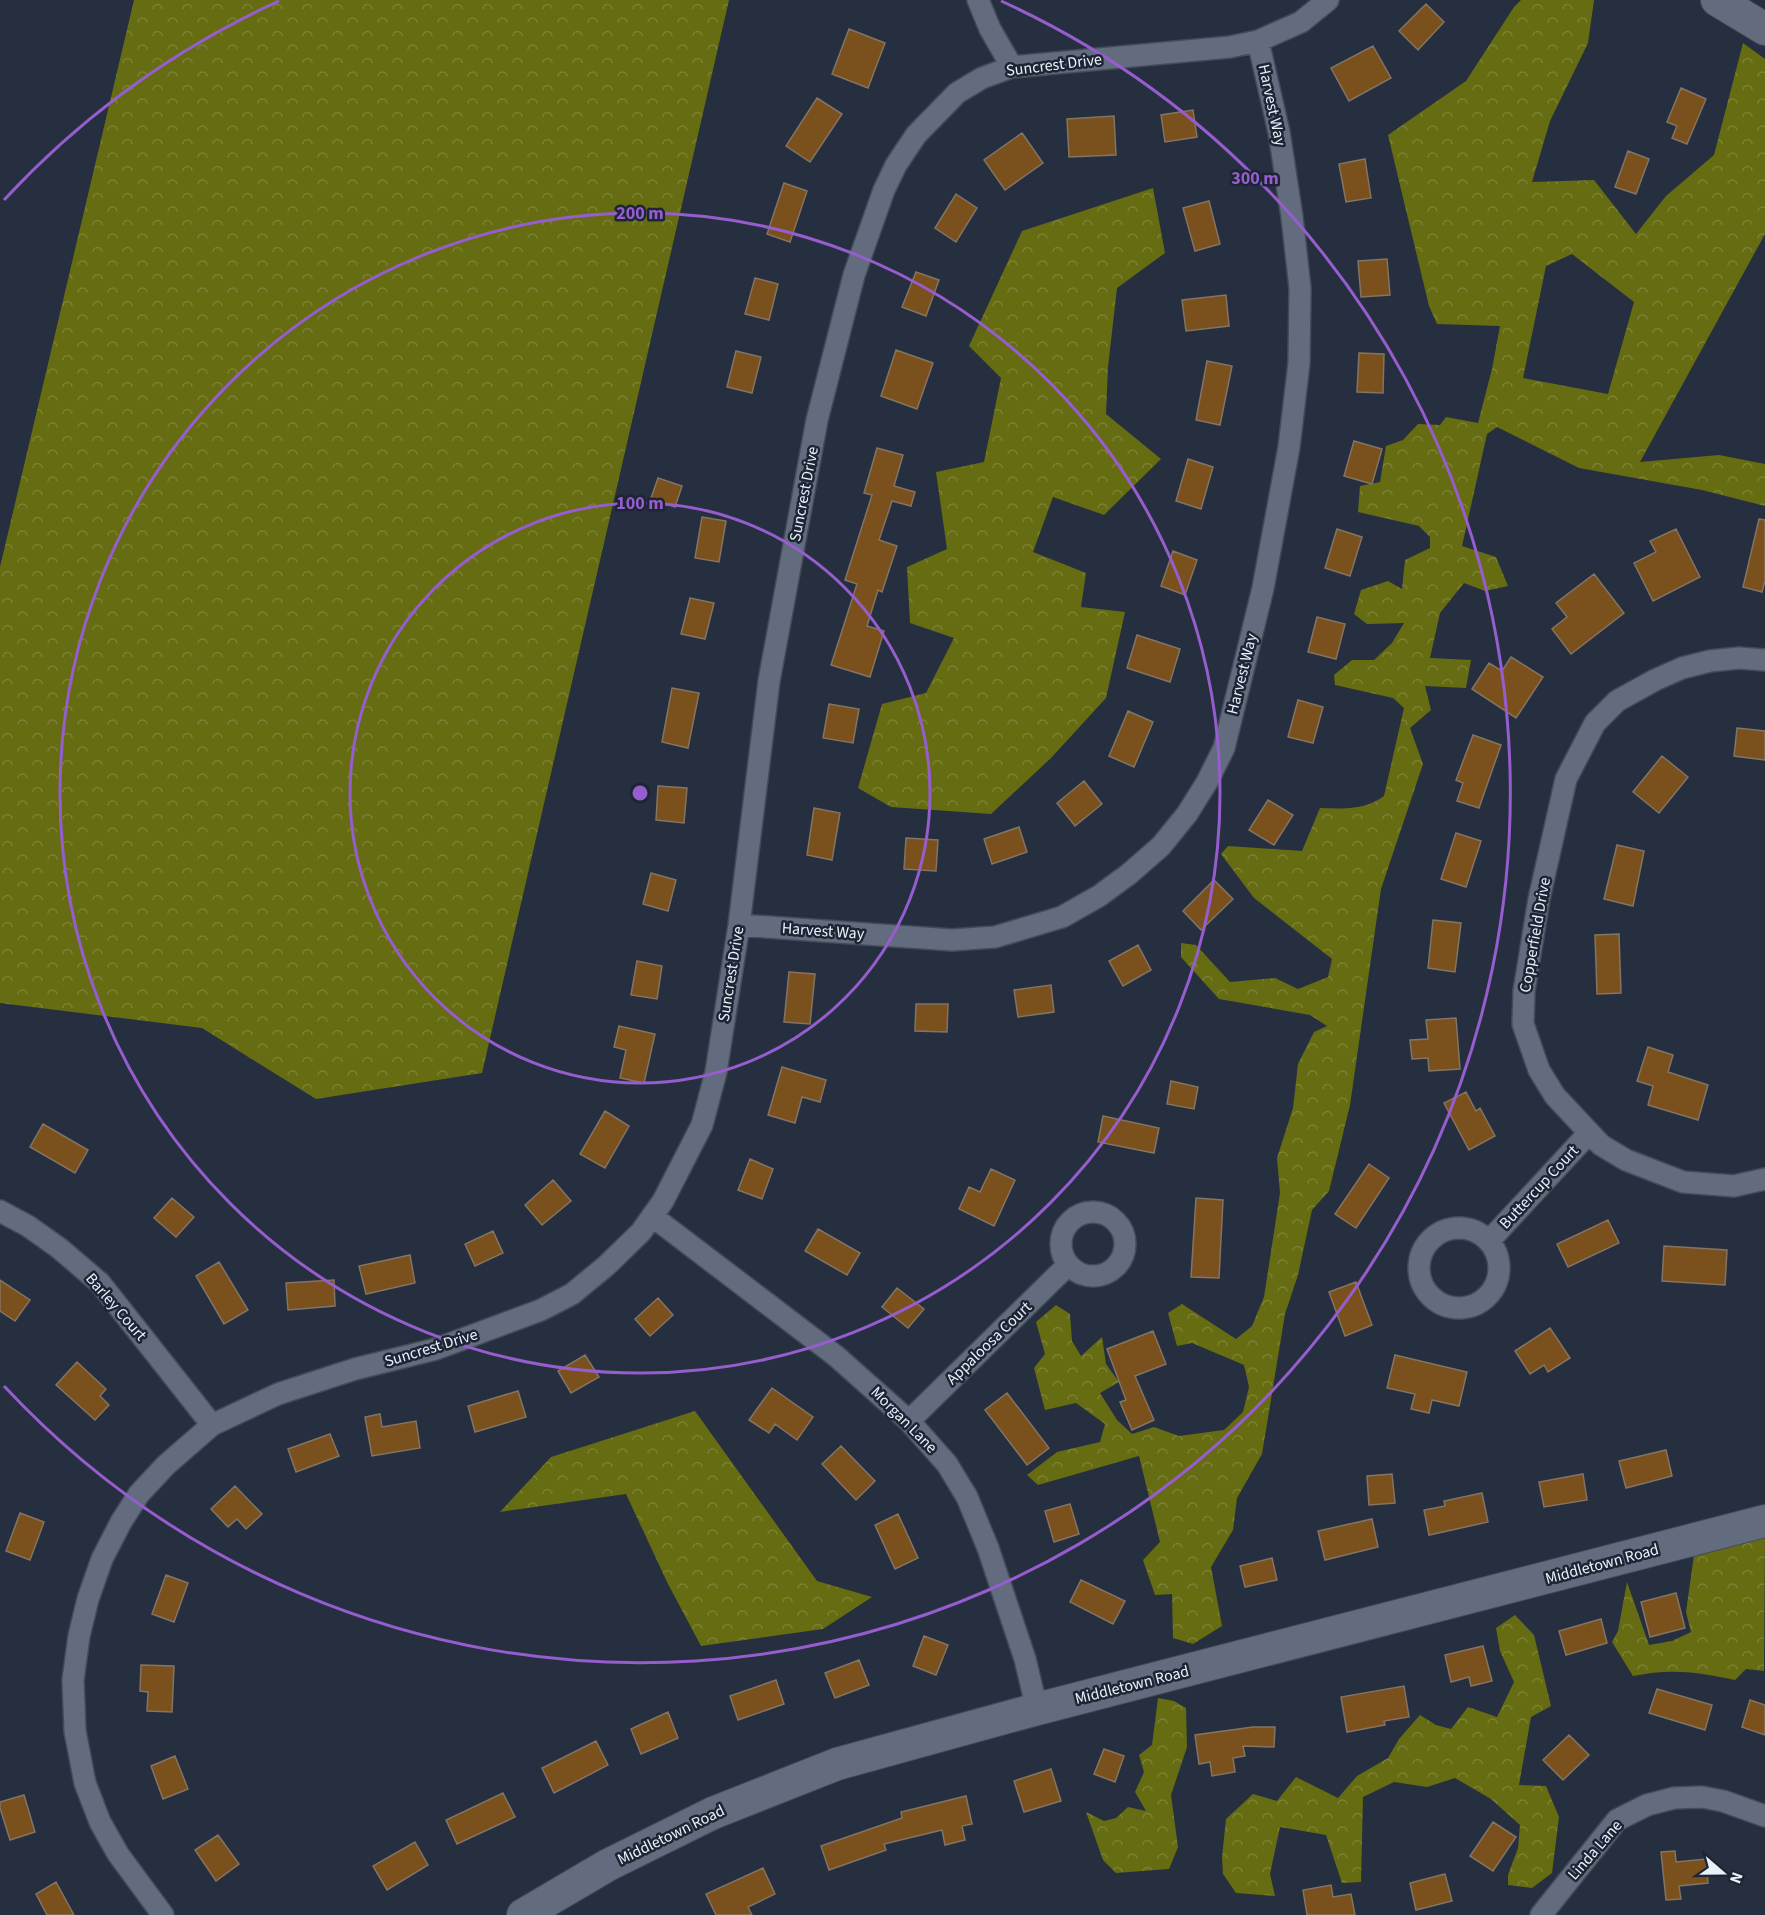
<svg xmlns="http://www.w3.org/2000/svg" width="1765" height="1915" font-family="'Source Sans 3',sans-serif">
<defs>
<pattern id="forest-crowns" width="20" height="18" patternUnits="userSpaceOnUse" patternTransform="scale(1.5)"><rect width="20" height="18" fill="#666c11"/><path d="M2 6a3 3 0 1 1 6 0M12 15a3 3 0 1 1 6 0" fill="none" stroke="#7c8135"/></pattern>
</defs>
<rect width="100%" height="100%" fill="#262f3f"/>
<path fill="url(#forest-crowns)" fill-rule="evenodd" d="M134,0h595l-247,1073 -166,26 -114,-71 -202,-25v-436z
M1521,0h73l-6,43 -38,78 -18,61 62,-2 42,54 30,-38 48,-41 29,-112 22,16v175l-125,228 79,-7 46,9v42l-63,-16 -123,-22 -82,-41 -10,7 -25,112 34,11 12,29 -23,5 -21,-8 -24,30 -10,45 41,2 -5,28 -41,-2 6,24 -21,18 13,36 -42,125 -31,216 -21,86 -17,19 -14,65 -13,39 -23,140 -25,44 -4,32 -22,37 11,59 -29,18 -20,-6 -1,-44 -17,1 -12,-35 17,-18 -21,-86 -101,29 -11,-10 30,-23 43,-10 5,-18 -29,-21 -31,7 -11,-42 11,-14 -9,-32 20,-17 14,9 2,27 9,15 21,-19 4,27 13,18 -19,11 17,27 15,14 22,-7 25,9 45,-6 19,-18 6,-25 -5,-22 -52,-22 -15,3 -9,-33 14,-9 54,35 16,-13 12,-29 16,-104 -3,-35 16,-50 5,-44 16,-32 13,-6 -17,-11 -91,-16 -38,-42v-14l15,2 34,37 45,-4 23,11 30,-12 4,-18 -78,-61 -33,-44 7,-8 74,5 18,-43c22,1 46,2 64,-12l20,-88 -11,-10 -58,-13 -1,-10 18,-15h22l18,-17 12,-20 -37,1 -13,-10 7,-24 27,-9 14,8 3,-29 25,-12v-11l-11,-11 -61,-14 2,-26 20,-4 6,-36 17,-6 15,-16 22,1 6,-8 32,6 14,-54 8,-43 -63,-2 -8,-18 -41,-171 78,-54 48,-74zM1572,254l62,48 -26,92 -85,-16 23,-112z
M1153,188l12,65 -48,35 -9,79 -2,47 55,45 -57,56 -51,-18 -20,55 53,21 -5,34 44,5 -19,86 -55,60 -60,56 -100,-7 -33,-19 24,-84 44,-11 28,-55 -44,-15 -3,-56 40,-18 -11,-77 48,-10 17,-84 -32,-32 53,-115z
M695,1411l122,170 55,16 -49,32 -122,17 -33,-62 -42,-90 -126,18 51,-55z
M1765,1536l-1,135 -18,-2 -11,11c-37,-8 -65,-12 -102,-4l-21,-34 6,-11 9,-49 22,63 23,-4 19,-9 -5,-20 8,-57z
M1515,1615l19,20 17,71 -20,11 -12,68 27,1 13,31 -7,56 -20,15 -24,-3v-10l10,-27 2,-23 -29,-26 -36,-21 -28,9 -33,-5 -31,15 -2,85 -19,1 -16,-48 -46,-8 -10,47 5,22 -39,-3 -13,-19 -1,-17 4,-38 27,-25 24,7 19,-24 42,21 19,-22 31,-18 11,-19 21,-24 16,10 15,4 17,-22 29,10 17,-35 -14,-31 -4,-23z
M1158,1698l16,3 12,7 1,39 -16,48 7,52 -9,22 -53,4 -13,-13 -17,-48 18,9 12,-3 12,-11 18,4 -11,-19 9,-20 -5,-17 13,-10z"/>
<path fill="#7a501d" stroke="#837464" stroke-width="1.5" d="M1426,4l18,18 -26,28 -19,-19z
M849,29l36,14 -17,45 -36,-14z
M1373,46l18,32 -42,23 -18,-33z
M1681,88l25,11 -19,45 -15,-6 5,-12 -10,-4z
M817,98l25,16 -32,48 -24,-16z
M1193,110l4,27 -32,5 -4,-27z
M1114,116l2,39 -47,2 -2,-38z
M1022,133l21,30 -38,27 -21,-30z
M1628,151l21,8 -13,35 -21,-7z
M1365,159l6,39 -25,4 -7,-38z
M784,183l23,8 -17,51 -23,-8z
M956,194l21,14 -21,34 -21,-14z
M1209,201l11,43 -25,7 -12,-43z
M1387,259l3,36 -29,2 -3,-36z
M916,272l23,8 -13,36 -24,-9z
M755,278l23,6 -9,36 -24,-6z
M1226,295l3,31 -43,5 -4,-31z
M896,350l37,13 -16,46 -36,-13z
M736,351l25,6 -9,36 -25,-6z
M1359,353l25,1 -1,39 -26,-1z
M1207,361l25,5 -12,59 -24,-5z
M1354,441l28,8 -10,35 -28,-8z
M877,448l26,7 -9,31 21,6 -4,14 -19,-5 -13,39 18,6 -15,46 -4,-2 -11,36 17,5 -14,46 -39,-12 26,-81 -12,-4 27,-85 -8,-2z
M1188,459l25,8 -12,42 -25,-8z
M658,478l24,8 -7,21 -24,-9z
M702,517l24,4 -7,41 -24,-4z
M1759,519l6,1v61l-3,11 -19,-5z
M1337,529l25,8 -12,39 -25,-8z
M1676,529l24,48 -47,24 -19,-38 22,-11 -6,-11z
M1173,551l24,9 -12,35 -24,-9z
M1594,574l30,39 -53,41 -19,-25 15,-12 -11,-14z
M690,598l24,5 -9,36 -24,-5z
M1317,617l28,7 -9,35 -28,-7z
M1137,635l43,14 -10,33 -43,-14z
M1511,657l32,20 -27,41 -44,-29 17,-26 13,8z
M672,688l27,5 -11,55 -26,-6z
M1298,700l25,7 -10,36 -25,-6z
M829,704l30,5 -6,34 -30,-5z
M1128,711l25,11 -19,45 -25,-11z
M1737,728l28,3v29l-31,-4z
M1473,735l28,10 -22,63 -22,-7 6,-18 -7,-3z
M1662,756l26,21 -29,36 -26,-21z
M1084,781l18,23 -27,22 -18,-23z
M658,786l29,2 -3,35 -28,-3z
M1268,800l25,15 -19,30 -25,-15z
M814,808l26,5 -8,47 -25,-5z
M1019,827l8,25 -35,12 -8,-25z
M1456,833l25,8 -15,46 -25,-8z
M906,838l32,2 -2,31 -32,-2z
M1617,845l27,6 -11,55 -29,-7z
M651,873l25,7 -8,31 -25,-7z
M1214,880l19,19 -32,31 -18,-19z
M1433,920l28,3 -6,49 -27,-4z
M1619,934l2,59 -24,1 -2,-59z
M1138,945l13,25 -28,16 -14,-25z
M637,961l25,5 -5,33 -26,-4z
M789,972l26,2 -5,50 -26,-2z
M1051,985l3,27 -36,5 -4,-27z
M916,1004h32l-1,28 -32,-1z
M1456,1018l4,51 -31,2 -1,-13 -16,1 -2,-19 18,-1 -2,-19z
M619,1026l36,8 -11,49 -24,-5 6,-28 -12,-3z
M1648,1047l25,8 -5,17 40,13 -10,35 -50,-15 5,-19 -16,-5z
M782,1067l44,13 -6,22 -18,-5 -7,26 -27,-8z
M1171,1081l27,6 -4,22 -27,-5z
M1466,1092l10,19 4,-3 15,28 -26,14 -25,-47z
M605,1111l24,15 -24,42 -25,-14z
M1103,1116l56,12 -5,25 -56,-11z
M43,1124l45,26 -13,23 -45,-26z
M750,1159l23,10 -11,30 -24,-9z
M1369,1164l20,14 -33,50 -21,-14z
M991,1169l24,11 -21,46 -35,-17 10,-22 11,5z
M553,1180l18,21 -29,24 -17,-20z
M172,1198l22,19 -18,20 -22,-19z
M1196,1198l27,2 -4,78 -28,-1z
M1608,1220l11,23 -51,24 -11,-23z
M818,1229l42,24 -13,22 -42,-24z
M493,1231l10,22 -28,13 -10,-22z
M1664,1246l63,4 -2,35 -63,-4z
M410,1255l5,28 -49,11 -7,-28z
M219,1262l29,48 -24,14 -28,-48z
M0,1280l30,20 -15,21 -15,-10z
M334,1280l1,26 -47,4 -2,-27z
M1356,1282l16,43 -27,11 -16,-44z
M897,1288l27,21 -16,19 -26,-21z
M658,1298l15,17 -23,21 -15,-17z
M1550,1328l20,30 -22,14 -4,-7 -14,9 -15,-23z
M1153,1331l13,33 -31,12 19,44 -22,10 -12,-28 6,-2 -19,-51z
M585,1355l14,22 -28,16 -13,-22z
M1395,1355l72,17 -8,34 -27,-6 -3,13 -18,-4 4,-15 -28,-6z
M77,1362l29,27 -6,7 9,9 -14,15 -39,-35z
M772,1388l41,29 -16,23 -22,-16 -6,9 -20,-13z
M518,1391l8,26 -51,15 -7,-26z
M1007,1393l42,55 -22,17 -42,-55z
M380,1414l2,13 34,-6 4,27 -48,8 -7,-39z
M330,1434l9,22 -43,16 -8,-23z
M841,1446l34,35 -19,19 -34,-36z
M1666,1450l6,26 -46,12 -7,-27z
M1392,1474l3,29 -26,2 -2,-29z
M1583,1474l4,26 -43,7 -5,-25z
M235,1486l27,28 -16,15 -9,-10 -9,8 -17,-18z
M1482,1493l6,29 -59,13 -5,-25 21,-4 -1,-5z
M1070,1504l9,30 -25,8 -9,-31z
M20,1513l24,9 -14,38 -24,-9z
M898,1514l20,44 -23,11 -20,-44z
M1372,1519l6,28 -53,13 -7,-29z
M1272,1558l5,22 -32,7 -5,-21z
M166,1575l22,8 -14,39 -22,-8z
M1081,1580l44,21 -12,23 -43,-22z
M1676,1593l9,35 -35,9 -9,-35z
M1601,1619l6,24 -41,12 -7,-24z
M924,1636l24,9 -12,30 -23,-9z
M1483,1646l9,35 -21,5 -2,-9 -18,5 -6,-27z
M859,1660l10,25 -34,13 -10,-25z
M141,1665l33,1 -2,46 -25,-1 1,-19 -8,-1z
M776,1680l8,24 -46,16 -8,-24z
M1404,1686l5,31 -25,4 1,4 -38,7 -6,-35z
M1657,1689l55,16 -7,25 -56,-17z
M1750,1700l15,5v30l-23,-8z
M668,1712l10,26 -37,16 -10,-25z
M1253,1727h22l-1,20 -31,-1 2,10 -12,2 2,14 -23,4 -2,-14 -11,2 -4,-29z
M1569,1735l20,20 -26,25 -20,-20z
M596,1741l12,24 -54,28 -12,-25z
M1104,1749l20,7 -9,26 -21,-8z
M175,1756l13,33 -25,10 -12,-33z
M1051,1769l10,32 -37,11 -10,-31z
M503,1793l12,24 -58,27 -11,-24z
M24,1795l11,37 -25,8 -10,-32v-6z
M966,1796l6,28 -10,2 3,14 -20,5 -3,-15 -58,14 2,6 -57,20 -8,-24 81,-28 -1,-6z
M1493,1822l23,15 -23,34 -23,-15z
M218,1835l21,29 -23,17 -21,-31z
M415,1842l13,23 -41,25 -14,-24z
M1675,1851l1,11 30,-3 2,24 -29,3 2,13 -15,1 -5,-48z
M763,1868l12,26 -27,13 4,8h-36l-10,-21z
M1445,1874l7,27 -36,9 -6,-27z
M56,1882l18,33h-27l-11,-21z
M1331,1885l2,12 18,-3 4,21h-48l-4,-25z"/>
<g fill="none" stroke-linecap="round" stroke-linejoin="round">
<g stroke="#434b58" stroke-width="24">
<path id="street" d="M978,0l12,29 22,38
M1765,660l-26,-2 -29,3 -28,7 -27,12 -38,21 -22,22 -29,56 -27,120 -15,92 -1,33 16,46 16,26 46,49 25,15 57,22 51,4 31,-7
M739,925l213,15 43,-3 67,-20 37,-21 30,-22 32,-28 26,-32 20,-32 17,-34 39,-160 26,-141 10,-84 1,-75 -8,-71 -13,-85 -21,-91
M0,1211l28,15 31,22 41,35 112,142
M1061 1244a32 32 0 1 1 64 0a32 32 0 1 1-64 0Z
M652,1216l184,140 73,65 38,43 20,33 21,51 37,111 12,50
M1419 1268a40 40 0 1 1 80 0a40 40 0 1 1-80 0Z
M1489,1241l100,-108
M909,1421l159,-156
M163,1915l-45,-61 -18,-32 -15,-39 -10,-52 -2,-51 6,-44 9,-37 14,-40 19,-37 18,-28 27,-29 46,-40 66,-31 77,-25 81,-20 105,-39 31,-16 34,-28 35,-34 22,-31 39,-76 14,-53 23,-147 30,-244 48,-261 37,-145 30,-85 12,-25 20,-30 41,-42 25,-15 30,-11 218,-20 28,-6 43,-19 27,-22
M1541,1915l76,-95 30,-15 27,-7 28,-1 21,4 42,15"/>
</g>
<g stroke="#434b58" stroke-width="34">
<path id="secondary" d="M1717,0l48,29
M523,1915l85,-50 105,-52 124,-49 200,-55 728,-188"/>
</g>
<use href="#street" stroke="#626c7e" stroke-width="21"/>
<use href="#secondary" stroke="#626c7e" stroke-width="32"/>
</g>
<g fill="none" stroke="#965dce" stroke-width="3">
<circle cx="640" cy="793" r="290"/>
<circle cx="640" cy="793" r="580"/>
<path d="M4 200A870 870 0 0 1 279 1M1001 1A870 870 0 1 1 4 1386"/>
</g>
<g text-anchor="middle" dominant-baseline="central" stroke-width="5" stroke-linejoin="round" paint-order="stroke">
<g font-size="16" fill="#e9f0fa" stroke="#1d2535">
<text transform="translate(1054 65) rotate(-7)">Suncrest Drive</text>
<text transform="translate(1272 105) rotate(78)">Harvest Way</text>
<text transform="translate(804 494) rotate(-79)">Suncrest Drive</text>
<text transform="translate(1242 674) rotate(-76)">Harvest Way</text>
<text transform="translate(823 931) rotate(4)">Harvest Way</text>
<text transform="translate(1535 935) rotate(-80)">Copperfield Drive</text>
<text transform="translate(731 974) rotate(-81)">Suncrest Drive</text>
<text transform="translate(1539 1187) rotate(-47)">Buttercup Court</text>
<text transform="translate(116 1307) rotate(49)">Barley Court</text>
<text transform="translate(989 1343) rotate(-44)">Appaloosa Court</text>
<text transform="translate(431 1348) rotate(-17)">Suncrest Drive</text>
<text transform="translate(904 1420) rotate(45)">Morgan Lane</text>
<text transform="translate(1602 1564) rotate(-15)">Middletown Road</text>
<text transform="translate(1132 1685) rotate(-14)">Middletown Road</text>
<text transform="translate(671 1835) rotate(-26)">Middletown Road</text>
<text transform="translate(1595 1850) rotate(-49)">Linda Lane</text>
</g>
</g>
<circle cx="640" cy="793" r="9" fill="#965dce" stroke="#1d2535" stroke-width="3"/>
<g font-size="18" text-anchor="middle" font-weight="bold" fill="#965dce" stroke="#1d2535" stroke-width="5" stroke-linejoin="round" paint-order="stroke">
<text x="1255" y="184">300 m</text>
<text x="640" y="219">200 m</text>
<text x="640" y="509">100 m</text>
</g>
<g transform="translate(1723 1873) rotate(110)" stroke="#1d2535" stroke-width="4.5" paint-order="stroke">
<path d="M0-4.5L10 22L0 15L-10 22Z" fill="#e9f0fa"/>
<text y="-9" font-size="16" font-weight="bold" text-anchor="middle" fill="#e9f0fa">N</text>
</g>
</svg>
